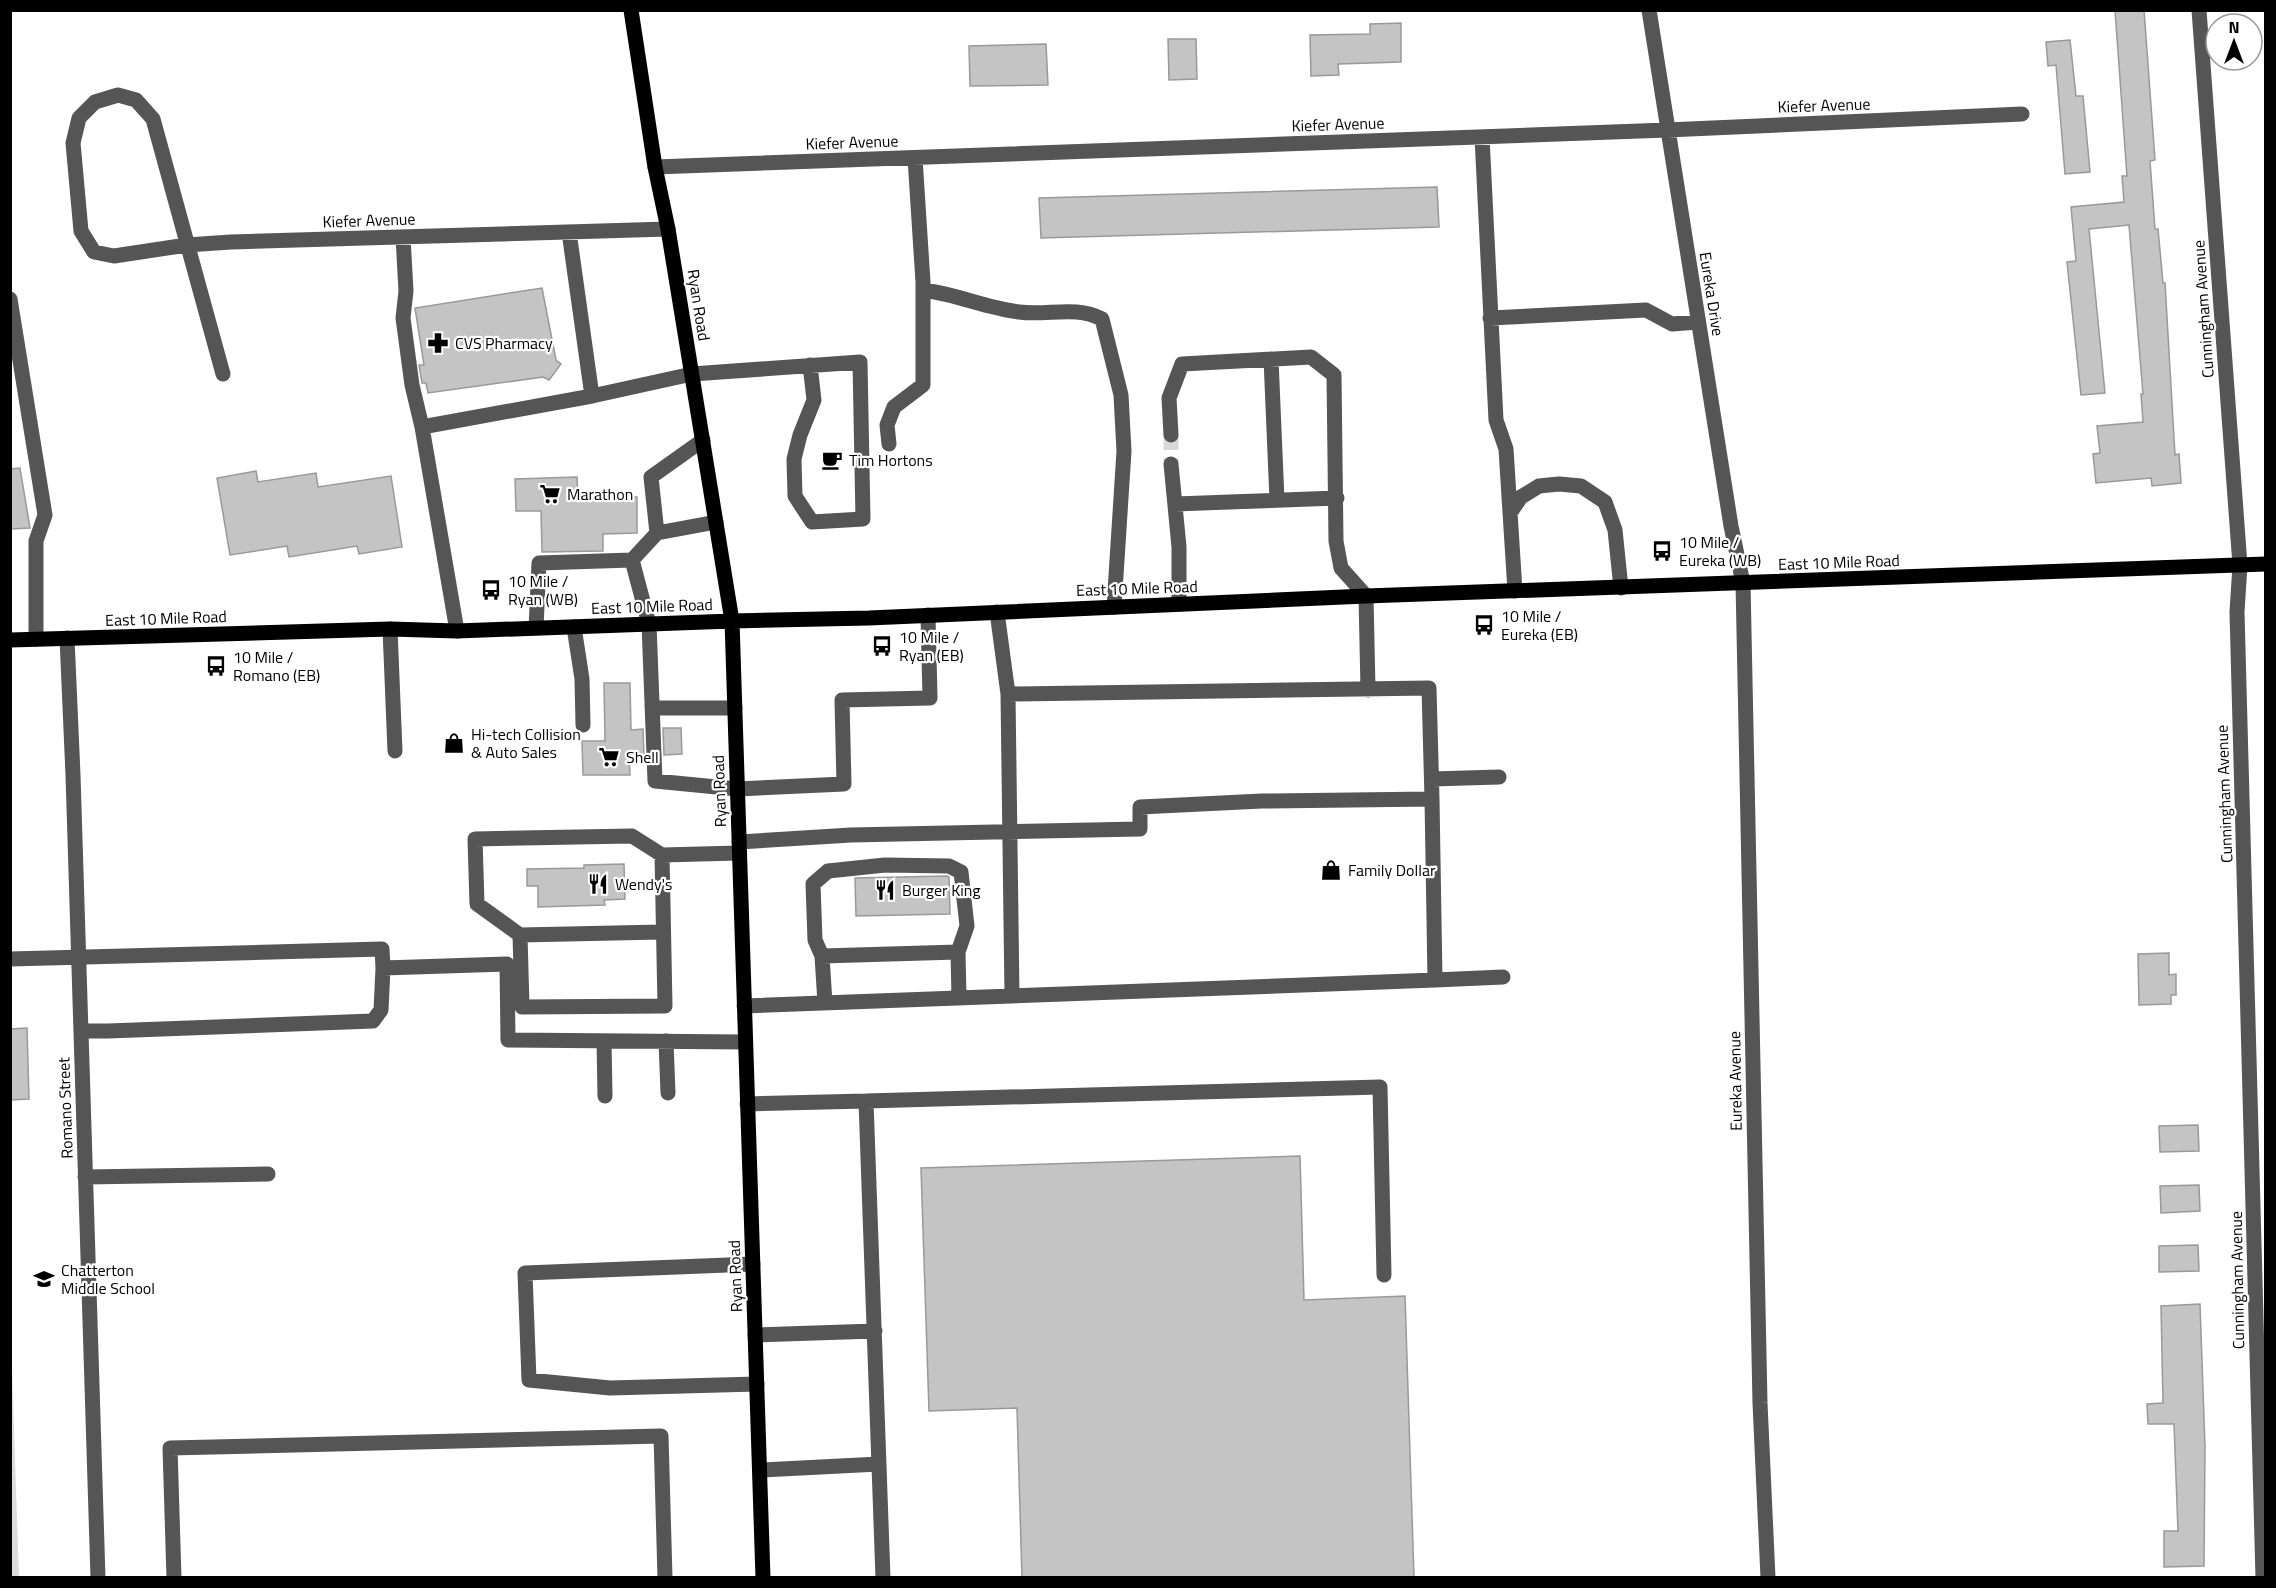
<svg xmlns="http://www.w3.org/2000/svg" width="2276" height="1588" font-family="'Titillium Web',sans-serif">
<rect width="100%" height="100%" fill="#fff"/>
<path fill="#dcdcdc" d="M10,1308l9,269v1l-9,-1z"/>
<path fill="#c4c4c4" stroke="#999" stroke-width="1.5" d="M2115,10h29l11,150 -5,1 5,68h3l5,54h2l10,172 4,-1 2,29 -29,3 -1,-8 -55,5 -3,-29 7,-1 -3,-27 46,-4 -2,-28h2l-14,-169 -40,4 16,164 -24,2 -14,-133 9,-1 -5,-54 53,-5 -2,-26h5z
M1401,23v39l-63,2 1,11 -28,1 -1,-41 60,-1v-10z
M1168,39h28l1,40 -28,1z
M2070,40l6,56h7l7,76 -25,2 -9,-109 -8,1 -2,-24z
M1046,44l2,41 -78,1 -1,-40z
M1437,187l2,40 -398,11 -2,-40z
M542,288l14,72 5,4 -12,16 -6,-3 -115,16 -2,-10h-4l-3,-18h5l-9,-57z
M20,468l10,60 -20,1v-60z
M256,471l2,11 58,-9 2,14 73,-11 11,71 -43,7 -2,-8 -68,11 -2,-11 -57,9 -13,-77z
M577,477l1,21 59,-1v36l-34,1v17l-61,1 -1,-41h-25l-1,-32z
M604,683h26l1,47 12,-1 1,27 -15,1 1,18h-47l-1,-34h23z
M663,728h18l1,26 -18,1z
M624,864l1,35 -21,1 1,5 -67,2v-21h-11v-17l57,-1v-3z
M947,876l2,1 1,37 -94,2 -1,-38z
M2169,953v22l7,-1v21h-5v9l-32,1 -1,-51z
M27,1028l2,71 -19,1v-71z
M2198,1125l1,26 -39,1 -1,-26z
M1300,1156l4,144 101,-4 9,282h-392l-5,-170 -88,3 -8,-243z
M2199,1185l1,26 -39,2 -1,-27z
M2198,1245l1,26 -40,1v-26z
M2200,1304l5,143 -1,119 -40,1v-36h14l-4,-107h-26l-1,-20 16,-1 -2,-97z"/>
<g fill="none" stroke-linecap="round" stroke-linejoin="round">
<path stroke="#d9d9d9" stroke-width="15" stroke-dasharray="15 8" stroke-linecap="butt" d="M1171,435v29"/>
<path stroke="#555" stroke-width="15" d="M1649,10l82,516 12,57 17,820 8,175
M2199,10l41,555 -3,47 26,966
M1482,137l14,283 10,29 9,142
M655,167l1012,-37 355,-16
M569,232l23,164
M403,237l3,54 -3,27 9,67 10,42
M923,290c33,4 63,18 96,22 29,4 56,-7 83,7l19,76 3,56 -10,156
M10,299l35,216 -9,26v98
M1490,318l156,-8 26,14 26,-2
M1271,359l6,141
M223,374l-70,-255 -17,-19 -18,-5 -23,7 -16,16 -6,25 8,88 13,21 20,4 73,-11 44,-3 437,-13
M1171,435l-2,-37 13,-34 129,-7 23,18 2,166 5,27 25,28 2,94
M889,444l-2,-19 7,-18 29,-22v-103l-8,-124
M1171,464l8,83v57
M1175,504l162,-6
M1510,513l11,-16 18,-11 20,-2 22,2 24,16 10,28 6,58
M657,533l59,-11
M632,560l25,-27 -6,-56 52,-37
M997,612l11,82 4,302
M574,627l8,52 1,46
M536,628l3,-65 93,-3 17,64 6,157 82,8 107,-5 -2,-84 88,-2 -2,-83
M390,629l5,122
M457,631l-35,-204 170,-31 100,-22 168,-12 3,157 -51,3 -17,-26 -1,-37 6,-24 14,-35 -4,-35
M67,638l6,137 25,803
M1008,694l421,-6 3,111
M652,708h83
M1432,779l67,-2
M739,842l112,-7 289,-6v-22l122,-6 170,-2 3,181 -691,26
M662,932l-142,3 -43,-31 -2,-65 157,-3 30,19 77,-2
M520,935l2,72 143,-1 -3,-151
M822,956l-7,-16 -2,-56 15,-13 57,-6 64,1 12,6 6,54 -9,26
M10,959l372,-10 1,19 124,-4 1,76 237,2
M1435,980l68,-3
M825,1003l-3,-47 136,-4 1,46
M81,1031h27l265,-10 8,-11 2,-42
M604,1041l1,55
M666,1041l2,52
M866,1101l514,-14 4,188
M747,1104l119,-3 17,477
M85,1177l183,-3
M753,1264l-228,9 4,107 81,8 147,-4
M755,1335l120,-4
M760,1470l119,-6
M174,1578l-4,-130 491,-12 4,142"/>
<path stroke="#000" stroke-width="15" d="M631,10l24,157 13,62 64,392 31,957
M10,640l380,-11 67,2 275,-10 137,-3 497,-22 900,-32"/>
</g>
<defs>
<g id="pharmacy-bare" transform="scale(1.62)"><path d="M-2-6h4v4h4v4h-4v4h-4v-4h-4v-4h4Z" fill="#000" stroke="#fff" stroke-width="2.5" paint-order="stroke"/></g>
<g id="cafe-bare" transform="scale(1.62)"><path d="M-5.5-4.5H6V0H3Q3 3.5 0 3.5H-2.5Q-5.5 3.5-5.5 0ZM3-3.2v2h1.7v-2ZM-6 4.5H4V6H-6Z" fill="#000" stroke="#fff" stroke-width="2.5" paint-order="stroke"/></g>
<g id="supermarket-bare" transform="scale(1.62)"><path d="M-6-5.5h2.5l.6 2H6L4.5 2H-2.5L-4.4-4H-6ZM-1.5 3.2a1.3 1.3 0 1 0 .1 0ZM3 3.2a1.3 1.3 0 1 0 .1 0Z" fill="#000" stroke="#fff" stroke-width="2.5" paint-order="stroke"/></g>
<g id="bus-bare" transform="scale(1.62)"><path d="M-5-6H5V4H4V6H2V4H-2V6H-4V4H-5ZM-3.5-4V0h7V-4ZM-3.5 1.2v1.5H-2V1.2ZM2 1.2v1.5H3.5V1.2Z" fill="#000" stroke="#fff" stroke-width="2.5" paint-order="stroke"/></g>
<g id="shop-bare" transform="scale(1.62)"><path d="M-5-2.5h2.3a2.7 3.5 0 0 1 5.4 0H5L5.5 6h-11ZM-1.5-2.5h3a1.5 2.3 0 0 0-3 0Z" fill="#000" stroke="#fff" stroke-width="2.5" paint-order="stroke"/></g>
<g id="restaurant-bare" transform="scale(1.62)"><path d="M-5-6h1v4h1v-4h1v4h1v-4h1v5L-1.5 .5V6h-2V.5L-5-1ZM5-6V6H3V1.5H1.5Q1.5-4 5-6Z" fill="#000" stroke="#fff" stroke-width="2.5" paint-order="stroke"/></g>
<g id="school-bare" transform="scale(1.62)"><path d="M0-5L7-2L0 1L-7-2ZM-4 1L0 2.5L4 1V4Q0 6-4 4Z" fill="#000" stroke="#fff" stroke-width="2.5" paint-order="stroke"/></g>
</defs>
<g fill-rule="evenodd">
<use href="#pharmacy-bare" x="438" y="343"/>
<use href="#cafe-bare" x="832" y="460"/>
<use href="#supermarket-bare" x="550" y="494"/>
<use href="#bus-bare" x="1662" y="551"/>
<use href="#bus-bare" x="491" y="590"/>
<use href="#bus-bare" x="1484" y="625"/>
<use href="#bus-bare" x="882" y="646"/>
<use href="#bus-bare" x="216" y="666"/>
<use href="#shop-bare" x="454" y="743"/>
<use href="#supermarket-bare" x="609" y="757"/>
<use href="#shop-bare" x="1331" y="870"/>
<use href="#restaurant-bare" x="598" y="884"/>
<use href="#restaurant-bare" x="885" y="890"/>
<use href="#school-bare" x="44" y="1279"/>
</g>
<g text-anchor="middle" dominant-baseline="central" stroke-width="4.5" stroke-linejoin="round" paint-order="stroke">
<g font-size="16" fill="#000" stroke="#fff">
<text transform="translate(1824 105) rotate(-2)">Kiefer Avenue</text>
<text transform="translate(1338 124) rotate(-2)">Kiefer Avenue</text>
<text transform="translate(852 142) rotate(-2)">Kiefer Avenue</text>
<text transform="translate(369 220) rotate(-2)">Kiefer Avenue</text>
<text transform="translate(1712 294) rotate(81)">Eureka Drive</text>
<text transform="translate(699 305) rotate(81)">Ryan Road</text>
<text transform="translate(2203 309) rotate(-94)">Cunningham Avenue</text>
<text transform="translate(1839 562) rotate(-2)">East 10 Mile Road</text>
<text transform="translate(1137 588) rotate(-2)">East 10 Mile Road</text>
<text transform="translate(652 606) rotate(-2)">East 10 Mile Road</text>
<text transform="translate(166 618) rotate(-2)">East 10 Mile Road</text>
<text transform="translate(719 791) rotate(-92)">Ryan Road</text>
<text transform="translate(2224 794) rotate(-92)">Cunningham Avenue</text>
<text transform="translate(1735 1081) rotate(-91)">Eureka Avenue</text>
<text transform="translate(65 1108) rotate(-92)">Romano Street</text>
<text transform="translate(735 1276) rotate(-92)">Ryan Road</text>
<text transform="translate(2237 1280) rotate(-91)">Cunningham Avenue</text>
</g>
<g font-size="16" fill="#000" stroke="#fff" text-anchor="start">
<text x="455" y="343">CVS Pharmacy</text>
<text x="849" y="460">Tim Hortons</text>
<text x="567" y="494">Marathon</text>
<text x="1679" y="542">10 Mile /<tspan x="1679" dy="18">Eureka (WB)</tspan></text>
<text x="508" y="581">10 Mile /<tspan x="508" dy="18">Ryan (WB)</tspan></text>
<text x="1501" y="616">10 Mile /<tspan x="1501" dy="18">Eureka (EB)</tspan></text>
<text x="899" y="637">10 Mile /<tspan x="899" dy="18">Ryan (EB)</tspan></text>
<text x="233" y="657">10 Mile /<tspan x="233" dy="18">Romano (EB)</tspan></text>
<text x="471" y="734">Hi-tech Collision<tspan x="471" dy="18">&amp; Auto Sales</tspan></text>
<text x="626" y="757">Shell</text>
<text x="1348" y="870">Family Dollar</text>
<text x="615" y="884">Wendy's</text>
<text x="902" y="890">Burger King</text>
<text x="61" y="1270">Chatterton<tspan x="61" dy="18">Middle School</tspan></text>
</g>
</g>
<rect width="2276" height="1588" fill="none" stroke="#000000" stroke-width="24"/>
<g transform="translate(2234 42)"><circle r="28" fill="#ffffff" stroke="#999999" stroke-width="1.5"/>
<path d="M0-4.5L10 22L0 15L-10 22Z" fill="#000000"/>
<text y="-9" font-size="16" font-weight="bold" text-anchor="middle" fill="#000000">N</text>
</g>
</svg>
